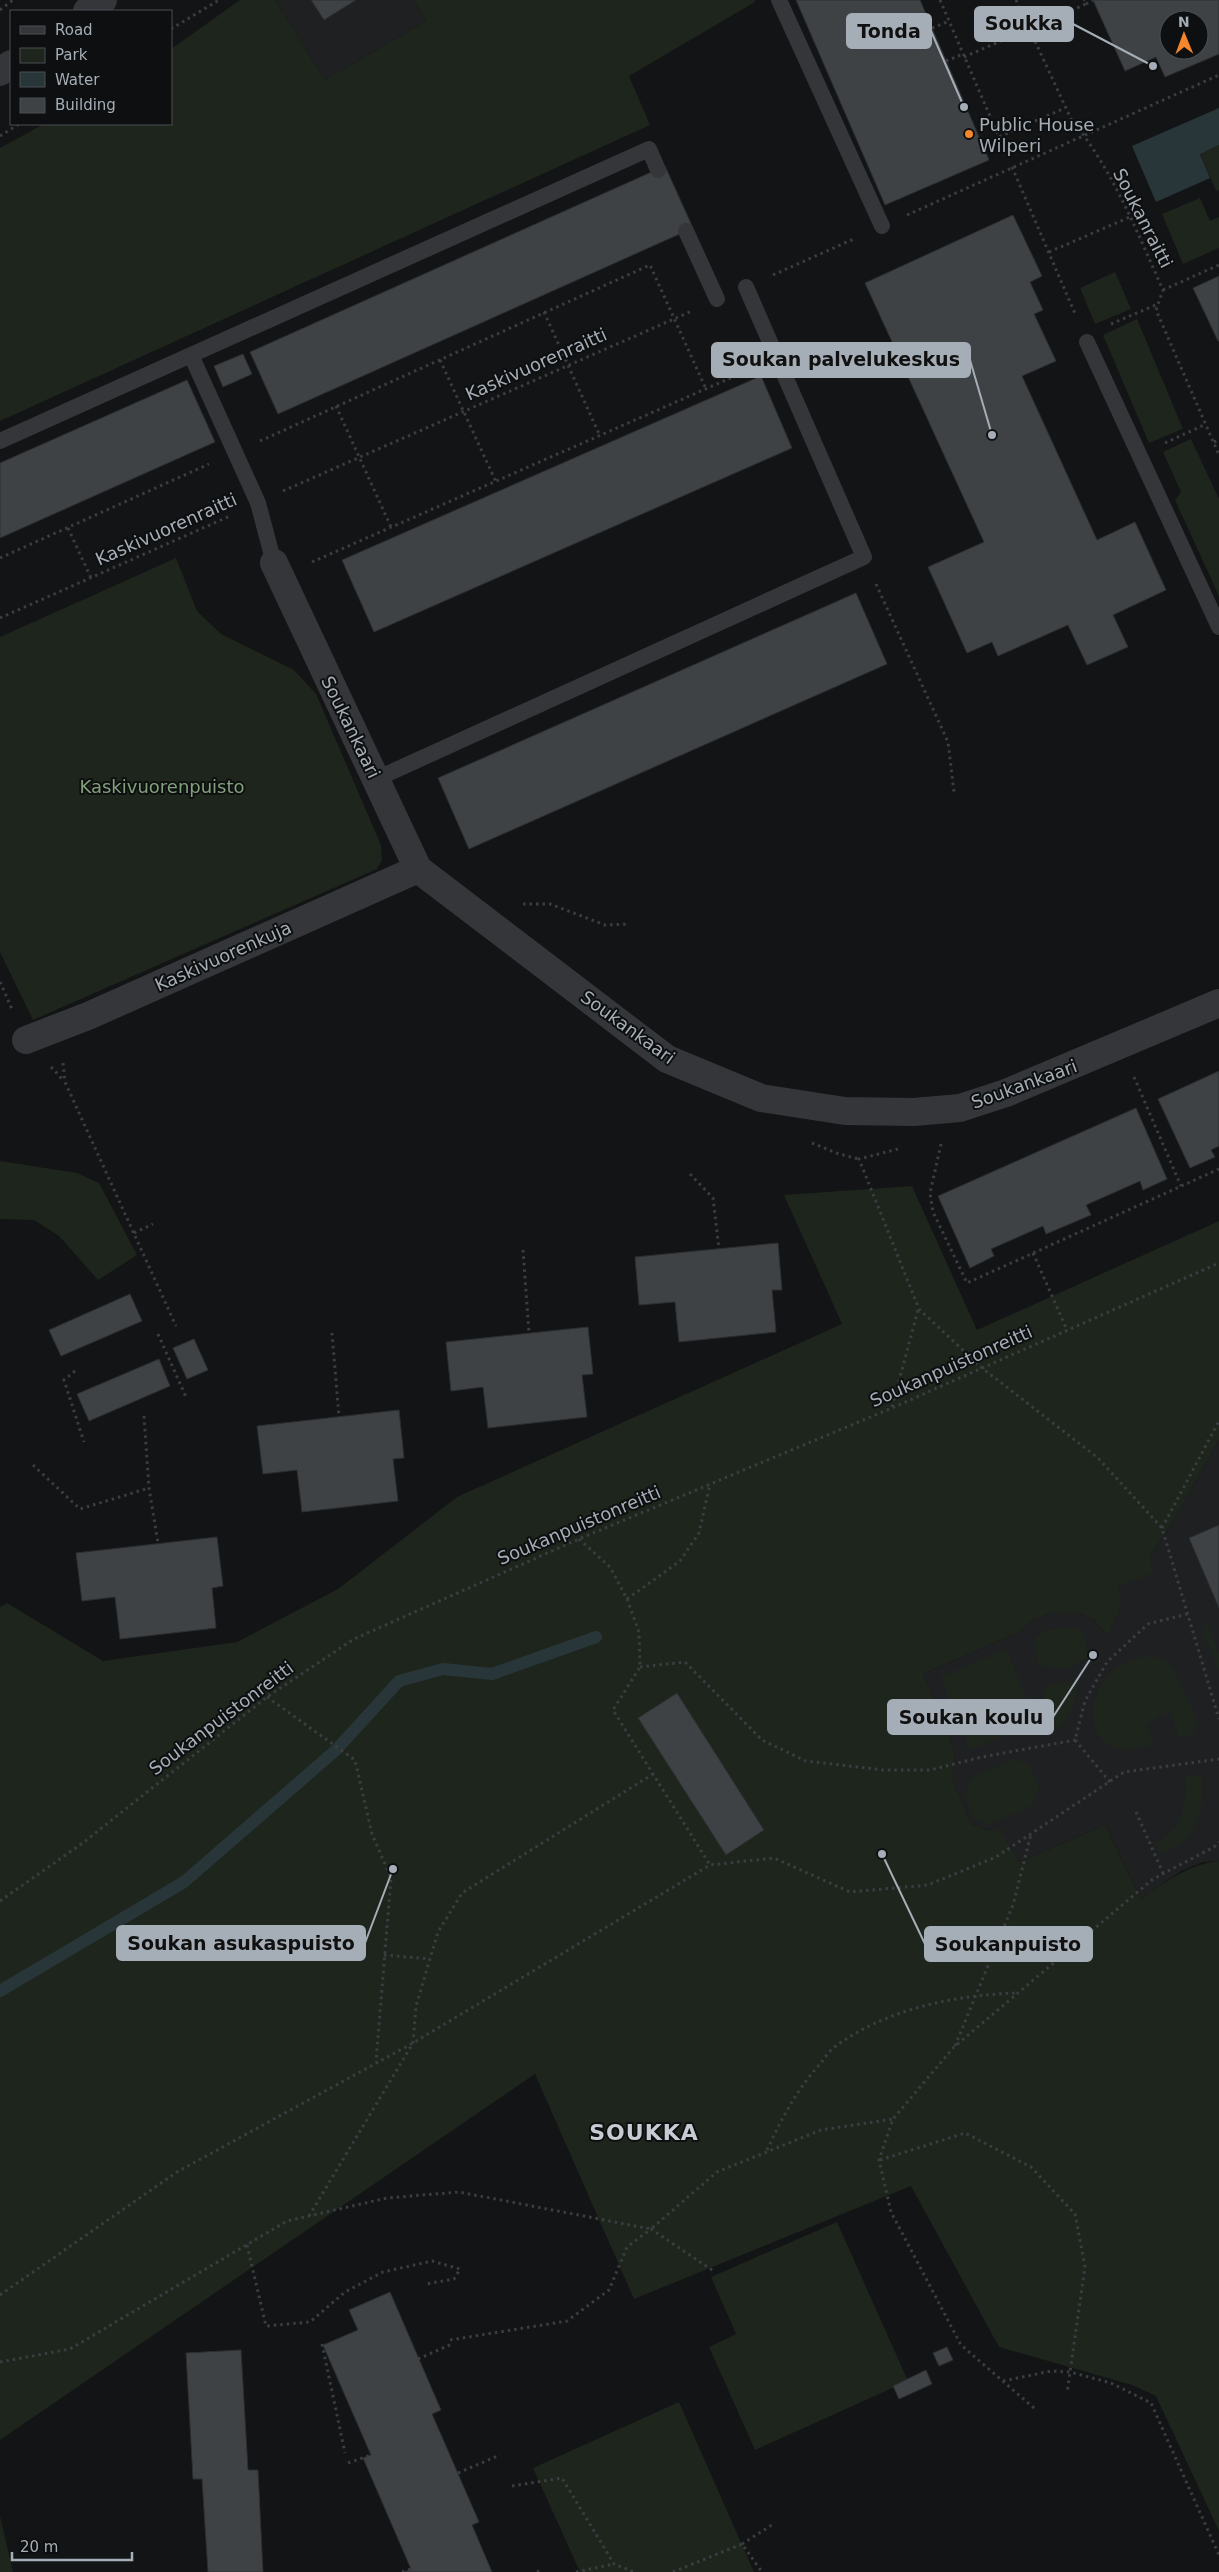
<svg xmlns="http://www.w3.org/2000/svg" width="1219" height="2572" font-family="'DejaVu Sans',sans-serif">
<rect width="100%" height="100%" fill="#131415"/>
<path fill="#1f2022" d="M275,0h139l12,21 -101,59z
M1219,1440v421l-16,1 -22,9 -40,28 -36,-74 -86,37 -28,-31 -20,-7 -18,-44 2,-28 -32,-78 94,-41 18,-14 17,-6h27l15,7 13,16 10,-49 32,-29 26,-40z"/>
<path fill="#1e251d" d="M240,0h35l50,80 101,-59 -12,-21h340l1,2 -126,74 21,49 -650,296v-273l44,-24h127v-75z
M1219,145v45l-3,1 -16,-38z
M1200,198l10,23 9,-4v31l-36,16 -21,-50z
M1115,272l16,37 -36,15 -15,-36z
M1137,319l46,110 -34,14 -46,-108z
M1191,439l28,60v97l-44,-96 6,-8 -18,-40z
M176,558l21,53 24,23 73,36 22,24 65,151 1,15 -5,9 -344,151 -33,-68v-315z
M0,1161l77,12 22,10 38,72 -39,25 -39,-44 -25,-16 -34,-1z
M912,1186l65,144 242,-109v219l-44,78 -26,40 5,15 -37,14 5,16 -15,33 -13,-16 -15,-7h-27l-17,6 -18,14 -94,41 32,78 -2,28 18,44 20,7 8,-2 20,33 86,-37 36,74c25,-17 47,-35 78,-38v670l-63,-135 -24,-11 -133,-38 -88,-161 -277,113 -99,-225 -535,366v-833l7,-4 96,58 134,-19 101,-53 119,-92 385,-173 -58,-129z
M1207,1625l12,27v18l-16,-35 1,-9z
M1072,1627l12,6 4,24c-16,12 -31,14 -50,7l-4,-25 13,-9z
M1006,1649l31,73 -67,28 -30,-73z
M1141,1657c8,0 16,-1 24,3 12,7 26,47 32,60v6l-4,8 -13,4 -11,-26 -23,12 9,20c-7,2 -15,4 -23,5 -47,4 -48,-51 -22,-76 9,-8 19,-12 31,-16z
M1065,1681l15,1c-5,15 -9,41 -24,47 -13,-9 -10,-28 -14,-41z
M1013,1759l17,6 9,21 -6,19 -43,20 -16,-6 -9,-21 5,-19z
M1202,1774c1,22 1,50 -18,67 -6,6 -17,9 -24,13l-6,-10c28,-14 34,-39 31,-68z
M837,2222l71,159 -153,69 -46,-103 27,-13 -25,-57z
M679,2402l75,170h-174l-47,-104z
M0,2516l13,56h-13z"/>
<path fill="#293639" d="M1219,108v37l-19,9 10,24 -54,24 -24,-56z"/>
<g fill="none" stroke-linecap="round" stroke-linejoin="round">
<path stroke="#293639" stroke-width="12" d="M0,1991l184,-109 152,-132 63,-69 44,-12 49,5 104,-37"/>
</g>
<path fill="#3f4245" stroke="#2d2e31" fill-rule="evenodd" d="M311,0h45l-32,20z
M796,0h124l69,160 -104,45z
M1093,0h126v54l-54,23 -9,-20 -31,14zM1169,20h30v30h-30z
M665,166l28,62 -415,186 -28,-62z
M1013,215l29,61 -12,6 13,28 -9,4 22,47 -34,15 75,164 38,-18 31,68 -53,25 15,32 -41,18 -19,-40 -70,31 -6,-14 -25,11 -39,-86 56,-25 -119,-259z
M1219,276v65h-1l-25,-53z
M243,354l9,20 -29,13 -9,-21z
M761,376l31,72 -418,184 -32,-72z
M187,380l28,62 -215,96v-75z
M856,593l31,71 -418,185 -31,-71z
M1219,1071v75l-8,4 4,7 -25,11 -32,-69z
M1136,1108l31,71 -24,11 -3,-9 -54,24 5,10 -45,19 -3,-8 -52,23 3,7 -24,12 -32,-72z
M778,1243l4,47h-10l4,42 -97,10 -4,-40 -36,3 -4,-48z
M130,1294l12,27 -81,35 -12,-26z
M588,1327l5,47 -11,1 5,42 -99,11 -5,-41 -32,4 -5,-49z
M194,1339l14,31 -21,9 -14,-31z
M159,1359l11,27 -81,35 -12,-27z
M399,1410l5,48 -11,1 5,42 -96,11 -5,-42 -34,4 -6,-48z
M1219,1525v83l-30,-70z
M217,1537l6,49 -11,2 4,40 -96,11 -5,-42 -33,4 -6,-48z
M677,1693l87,137 -38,25 -88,-137z
M390,2292l51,118 -9,4 47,108 -7,3 20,47h-88l7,-3 -48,-111 8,-3 -48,-110 35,-15 -9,-20z
M947,2347l6,13 -14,6 -6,-13z
M241,2350l7,120h10l5,102h-55l-6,-93h-9l-7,-126z
M926,2370l6,14 -33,15 -6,-13z"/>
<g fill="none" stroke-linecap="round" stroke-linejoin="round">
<path stroke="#3a3e41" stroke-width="3" stroke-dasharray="2.5 4" stroke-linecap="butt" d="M940,0l59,137 66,-29
M1016,0l55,119c41,49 66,113 92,171l-7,20 63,145
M1086,4l7,-4
M0,10l13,-10
M932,28l17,-7
M171,29l48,-29
M964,57l122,-53 -2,-4
M946,61l17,-7
M0,136l19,-12
M1012,167l64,149
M907,215l312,-140
M1049,252l81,-35
M773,275l83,-37
M1163,290l56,-25
M544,312l56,124
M1111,324l47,-20
M440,360l56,122
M336,406l55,121
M260,441l390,-176 56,124
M1214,442l5,-2
M1165,443l41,-19
M283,491l409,-180
M68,528l23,50
M0,558l209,-94
M312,562l439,-193
M876,584l72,158 6,50
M0,618l230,-102
M523,904h27l55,21 24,-1
M0,982l12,27
M63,1063l2,19 111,244
M51,1067l13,14
M1134,1077l47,109
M812,1143l27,11 20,5
M941,1144l-11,49 3,19 34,71 252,-114
M898,1149l-39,10 60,150 63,59 116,90 64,70 57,191
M690,1174l23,24 6,51
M134,1233l19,-9
M523,1250l6,83
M1033,1253l34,77
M332,1333l7,84
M158,1334l28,63
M75,1371l-11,9 20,62
M892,1407l26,-97
M144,1416l5,72 9,55
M33,1465l47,44 69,-21
M1162,1528l57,-107
M579,1539l31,28 17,32 12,33 1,35 -27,43 97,155
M627,1599l53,-38 19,-28 11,-49
M640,1667l45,-5 77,78 44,21 77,9h47l52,-13 93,-17
M267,1697l88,63 17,74 19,44 -15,184
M1110,1782l-35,-42 10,-39 22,-39 41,-38 39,-10
M1136,1812l27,61
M0,1901l84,-59 183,-145 87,-58 225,-100 313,-131 327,-145
M384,1955l46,4
M955,2046l58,-141 18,-71
M767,2150c15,-32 30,-61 54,-87 4,-6 9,-13 15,-17 50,-37 120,-51 180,-53
M880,2160l85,-27 66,34 44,47 10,53 -18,126
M309,2216l104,-173 3,-37 22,-74 24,-39 191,-119
M247,2245l19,81 44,-4 35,-30 38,-20 49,-11 28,8 -6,10 -28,5
M0,2295l177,-123 236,-129 297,-178 64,-7 76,34 78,-7 68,-28 128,-85 95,-13
M450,2340l117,-19 42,-31 18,-43 24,-18 64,43
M322,2344l23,109
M418,2359l34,-15
M0,2362l70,-13 217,-128 100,-23 72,-6 192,37 66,-57 104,-42 72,-11
M1003,2381l48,-10 19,1 41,11 40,20 68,152
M1034,2408l-73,-63 -70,-133 -12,-52 14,-41 61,-72 199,-168 61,-32 5,-5
M348,2463l23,-8
M458,2473l42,-18
M512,2486l50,-8 52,86 20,8
M742,2544l33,-21
M402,2572l9,-3
M537,2572l4,-2
M576,2572l38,-8
M673,2572l69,-28 20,28"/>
<path stroke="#34363a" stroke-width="16" d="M779,0l103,226
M686,231l31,68
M1087,342l132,285
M191,355l458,-206 9,21
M0,441l191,-86 67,148 16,60
M376,779l488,-222 -118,-270"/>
<path stroke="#34363a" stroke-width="28" d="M274,563l144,306 249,190 94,39 84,13 69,1 46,-4 46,-15 213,-90
M26,1040l62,-24 330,-147"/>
<path stroke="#34363a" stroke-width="28" d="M87,11l16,-11
M0,72l11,-8"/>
</g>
<circle fill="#f6862b" stroke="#0e0f10" stroke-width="2" cx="969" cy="134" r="5"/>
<g text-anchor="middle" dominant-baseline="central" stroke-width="4" stroke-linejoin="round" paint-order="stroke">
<g font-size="18" fill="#a5aeb6" stroke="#0e0f10" text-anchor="start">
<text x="979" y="124">Public House<tspan x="979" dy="21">Wilperi</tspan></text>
</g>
<g font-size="18" fill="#a5aeb6" stroke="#0e0f10">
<text transform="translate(1143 218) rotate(63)">Soukanraitti</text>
<text transform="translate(536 364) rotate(-24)">Kaskivuorenraitti</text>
<text transform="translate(166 529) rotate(-24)">Kaskivuorenraitti</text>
<text transform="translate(351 727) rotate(64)">Soukankaari</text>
<text transform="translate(223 956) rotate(-24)">Kaskivuorenkuja</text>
<text transform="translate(628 1027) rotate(36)">Soukankaari</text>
<text transform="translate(1024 1084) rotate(-20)">Soukankaari</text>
<text transform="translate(951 1366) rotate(-24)">Soukanpuistonreitti</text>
<text transform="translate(579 1525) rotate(-23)">Soukanpuistonreitti</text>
<text transform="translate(221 1718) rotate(-37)">Soukanpuistonreitti</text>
</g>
<g font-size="18" fill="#81a17b" stroke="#0e0f10">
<text x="162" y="786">Kaskivuorenpuisto</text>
</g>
<g font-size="22" font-weight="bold" letter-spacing="1" fill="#c6ccd2" stroke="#0e0f10">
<text x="644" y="2132">SOUKKA</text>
</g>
</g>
<path fill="none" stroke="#a5aeb6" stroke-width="2" d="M1153 66L1073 24M964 107L931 31M992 435L970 360M1093 1655L1053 1717M393 1869L365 1943M882 1854L925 1944"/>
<g fill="#a5aeb6" stroke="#0e0f10" stroke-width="2">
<circle cx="1153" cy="66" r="5"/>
<circle cx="964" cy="107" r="5"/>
<circle cx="992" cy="435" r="5"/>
<circle cx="1093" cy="1655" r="5"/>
<circle cx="393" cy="1869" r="5"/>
<circle cx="882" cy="1854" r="5"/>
</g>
<g fill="#a5aeb6" stroke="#a5aeb6" stroke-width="2">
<rect x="975" y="7" width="98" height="34" rx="5"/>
<rect x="847" y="14" width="84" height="34" rx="5"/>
<rect x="712" y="343" width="258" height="34" rx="5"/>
<rect x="888" y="1700" width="165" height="34" rx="5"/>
<rect x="117" y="1926" width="248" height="34" rx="5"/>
<rect x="925" y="1927" width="167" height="34" rx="5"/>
</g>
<g font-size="19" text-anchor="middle" font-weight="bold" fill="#111">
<text x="1024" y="30">Soukka</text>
<text x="889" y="38">Tonda</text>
<text x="841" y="366">Soukan palvelukeskus</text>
<text x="971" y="1724">Soukan koulu</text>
<text x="241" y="1950">Soukan asukaspuisto</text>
<text x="1008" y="1951">Soukanpuisto</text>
</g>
<rect x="10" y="10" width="162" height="115" fill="#0e0f10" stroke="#4a4f52"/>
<rect x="20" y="26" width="25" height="8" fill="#34363a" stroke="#4a4f52"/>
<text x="55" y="35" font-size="15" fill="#a5aeb6">Road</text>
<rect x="20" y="48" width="25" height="15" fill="#1e251d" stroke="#4a4f52"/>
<text x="55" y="60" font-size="15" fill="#a5aeb6">Park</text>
<rect x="20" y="72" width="25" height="15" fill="#293639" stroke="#4a4f52"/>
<text x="55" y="85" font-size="15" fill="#a5aeb6">Water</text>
<rect x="20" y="98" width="25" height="15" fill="#3f4245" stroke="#4a4f52"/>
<text x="55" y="110" font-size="15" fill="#a5aeb6">Building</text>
<g transform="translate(1184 35) rotate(359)"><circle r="24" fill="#0e0f10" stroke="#4a4f52"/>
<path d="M0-4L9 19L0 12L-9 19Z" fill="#f6862b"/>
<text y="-8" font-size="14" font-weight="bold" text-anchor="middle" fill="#a5aeb6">N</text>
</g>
<path d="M12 2552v8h120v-8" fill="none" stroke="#a5aeb6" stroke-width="2.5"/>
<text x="20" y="2552" font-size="15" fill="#a5aeb6" stroke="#0e0f10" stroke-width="4" paint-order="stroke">20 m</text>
</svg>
